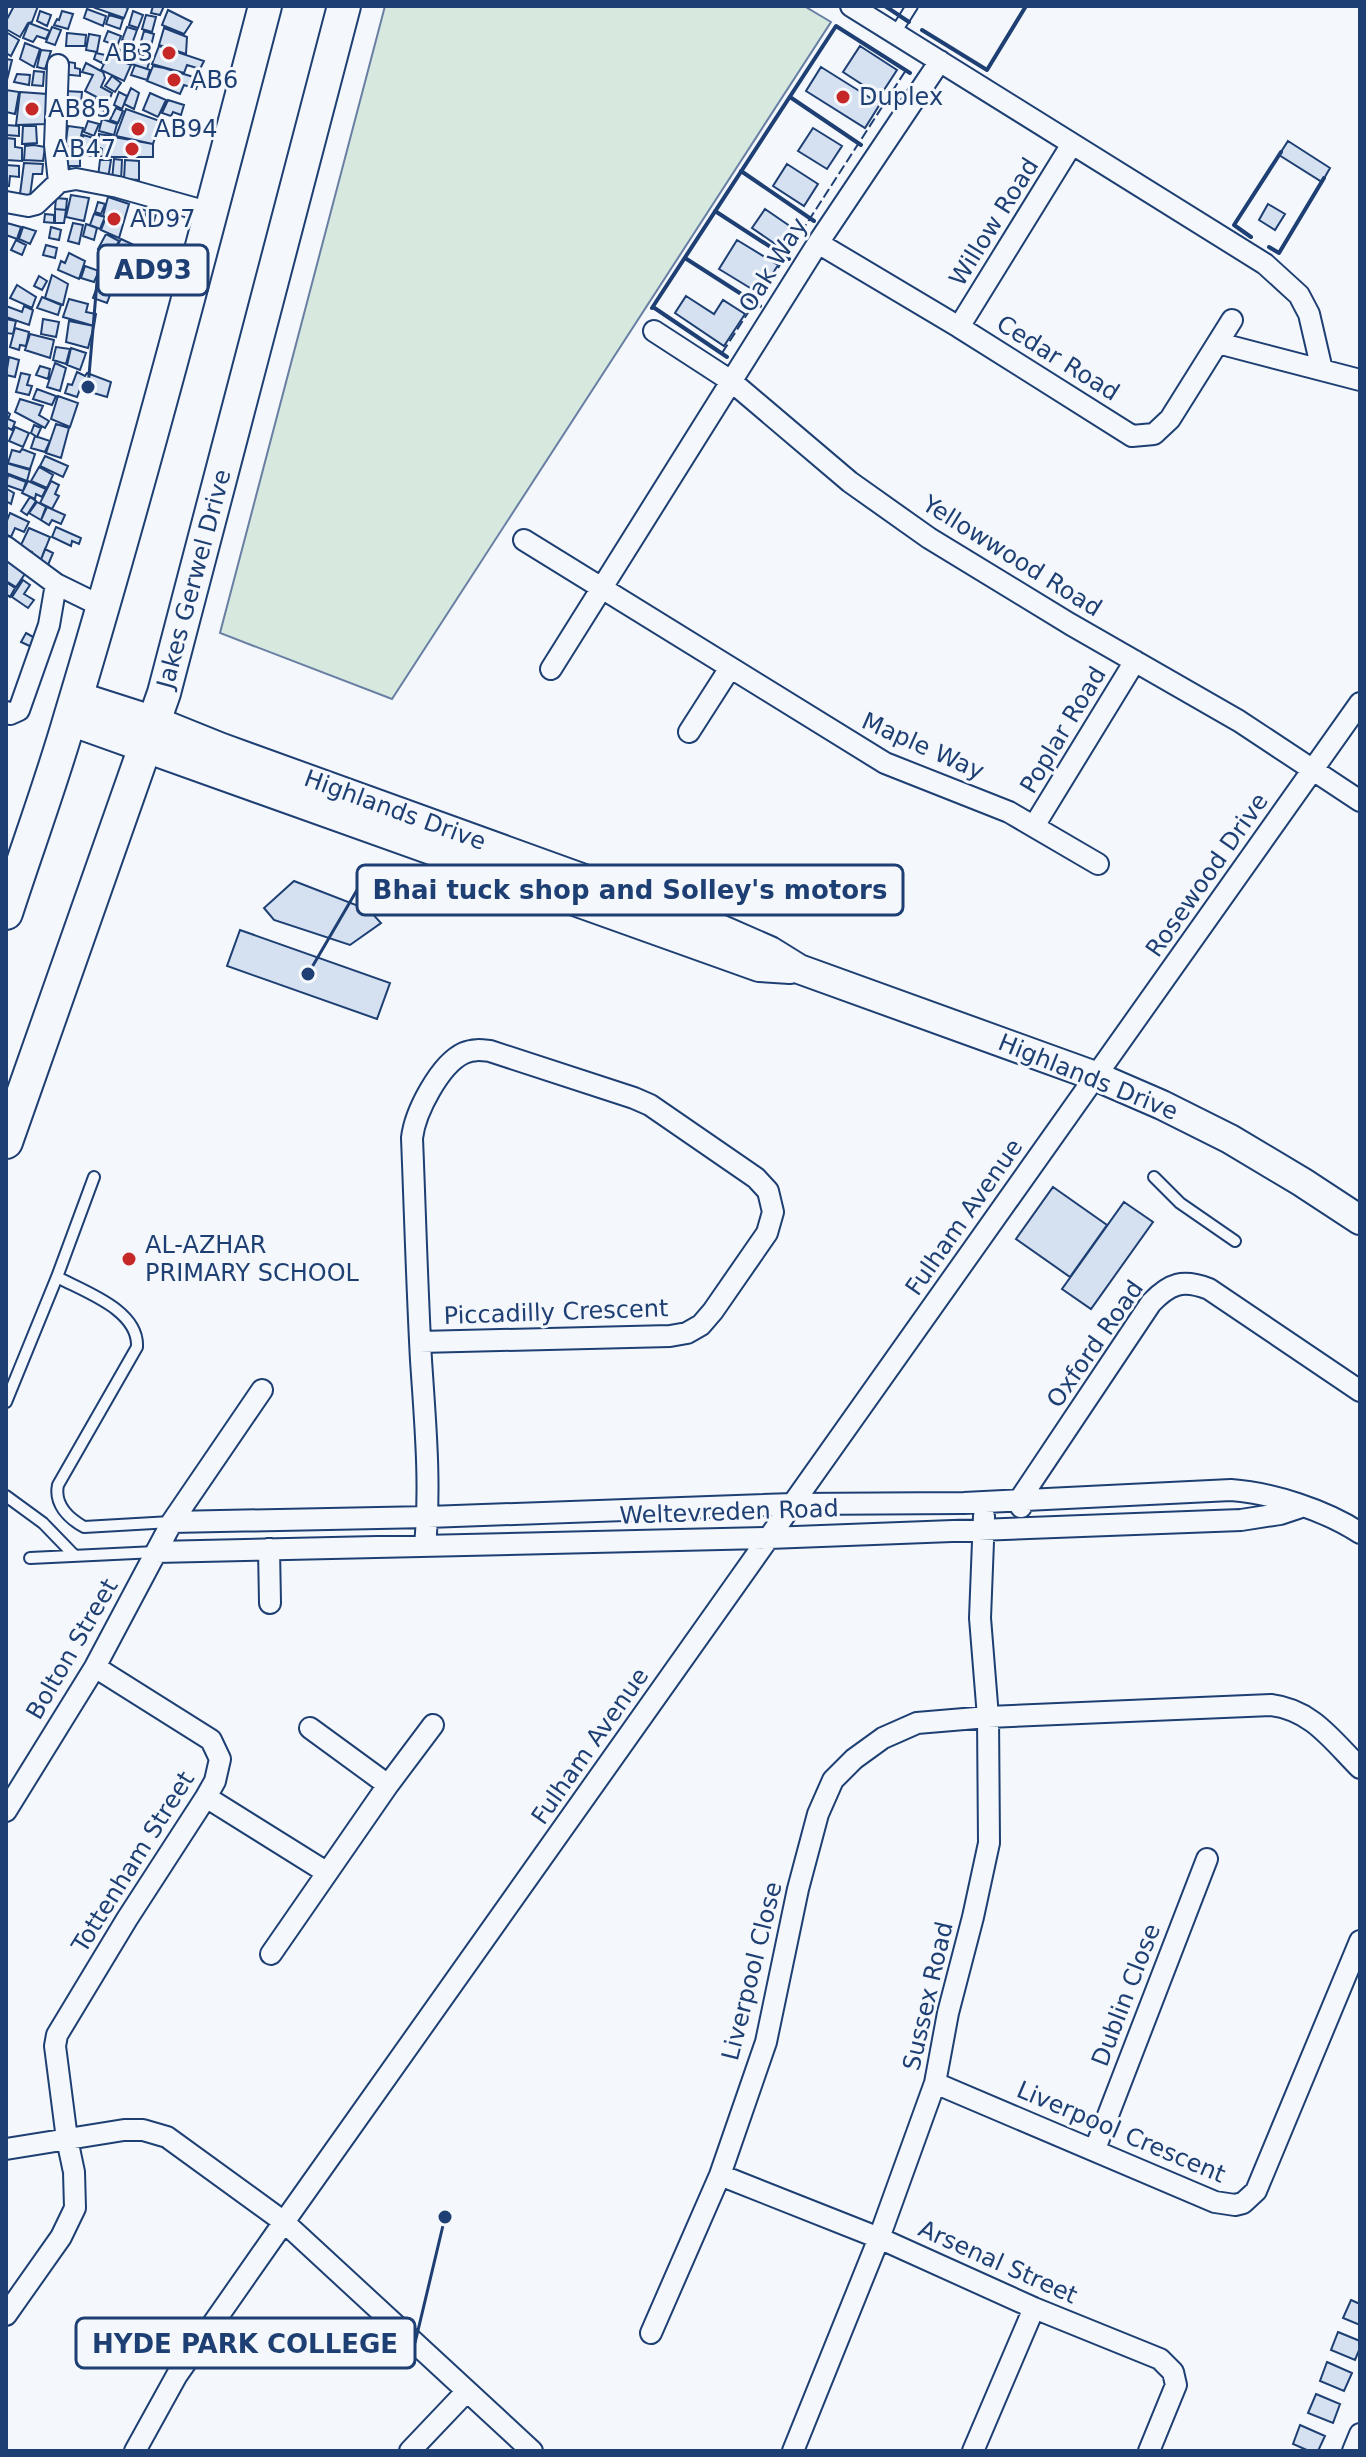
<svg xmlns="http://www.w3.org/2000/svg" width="1366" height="2457" font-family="'DejaVu Sans',sans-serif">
<rect width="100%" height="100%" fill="#f4f7fb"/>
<path fill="#d7e8df" stroke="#687fa3" stroke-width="2" d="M385,6h419l27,16 -439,677 -172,-66z"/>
<path fill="#d5e0f0" stroke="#1d3f73" stroke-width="2" d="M14,6h24l-6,16 -4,1 -8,14 -14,-8v-8z
M96,6h27l5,2 -4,10 -29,-10z
M153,6h11l-4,9 -9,-2z
M87,9l19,7 -3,10 -19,-8z
M168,10l24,12 -8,12 -22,-9z
M40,11l11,4 -4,11 -10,-5z
M62,11l11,3 -5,15 -14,-4 3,-6 2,1z
M133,11l10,4 -5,13 -9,-3z
M109,15l14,4 -3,10 -14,-5z
M146,15l10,2 -4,15 -10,-3z
M29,23l21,8 -4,8 -9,-3 -4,6 -10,-4z
M52,27l9,3 -6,15 -9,-3z
M127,27l10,3 -5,14 -10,-4z
M164,28l23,9 -1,17 -27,-9z
M108,31l13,5 -4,10 -13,-5z
M144,31l10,3 -5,20 -11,-2z
M6,32l13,8 -8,16 -5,-3z
M67,33l19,2 -1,11h-19z
M89,34l11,2 -3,16 -11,-2z
M25,43l15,6 -6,18 -14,-8z
M124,46l26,14 -3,9 -28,-9z
M159,46l45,15 -4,8 -13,-4 -3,8 -32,-9z
M860,46l37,24 -17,26 -37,-24z
M112,47l9,3 -3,8 -9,-4z
M41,50l10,1 -6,18 -8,-2z
M96,53l9,2 -3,8 -8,-4z
M108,55l23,10 -7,16 -23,-11z
M6,59l6,1 -5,20h-1z
M62,61l13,2v5l5,1v7l-18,-2z
M86,63l17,9 2,6 -4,9 11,6 -4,10 -23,-12 8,-16 -11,-3z
M135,65l15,5 -3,10 -16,-5z
M153,66l11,2 36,11 -4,10 -12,-4 -4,9 -33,-13z
M821,67l59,37 -15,24 -59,-37z
M34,71l10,1 -1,14 -11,-1z
M17,74l13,1 -1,10 -15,-3z
M112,76l9,7 -6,9 -10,-6z
M131,88l8,5 -5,16 -10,-5z
M6,90l13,2 -4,22 -9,-2z
M65,91l17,1 -1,11 -18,-2z
M20,92l27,2 -1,30 -30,1z
M119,92l8,4 -5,13 -8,-4z
M150,93l16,7 -8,17 -15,-7z
M95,98l13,7 -6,10 -12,-7z
M168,100l16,5 -3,10 -8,-3 -2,4 -9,-3z
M116,108l7,3 -5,12 -8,-3z
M126,109l34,12 -7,23 -37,-8z
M102,119l15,5 -3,11 -15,-4z
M88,121l11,3 -5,12 -10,-4z
M6,125l13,1v10l-13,-1z
M23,126h13l1,17 -15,1z
M68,126l15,2 -5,20 -13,-2z
M813,128l29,18 -15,23 -29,-18z
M99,134l12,2 -2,21 -8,-1 1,-7 -4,-2z
M83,135l14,4 -3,17 -14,-2z
M114,137l39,7v13h-43z
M6,138l9,1v8l7,1v13l-16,-1z
M1288,141l42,27 -8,14 -43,-27z
M34,145l11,2 -2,14 -19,-1 1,-14z
M61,155l19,2v9h-10l-2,7z
M114,159l8,1 -1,21 -9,-1z
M100,160h11l-3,19 -10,-2z
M125,160l14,1v19l-15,-1z
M24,163l19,1 -1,10h-9l-3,22 -10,-2z
M787,164l31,20 -14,22 -31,-20z
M6,165l13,1v11l-9,-1 -1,10h-3z
M71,195l18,3 -5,23 -18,-4z
M108,197l21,7 -10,34 -18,-8 5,-13 -3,-1z
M56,198l11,1 -1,11 -11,-1z
M98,202l7,2 -4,10 -6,-2z
M1268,204l17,10 -10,16 -16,-10z
M138,208l9,3 -4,11 -10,-4z
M55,209l11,1 -2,13h-9z
M765,209l32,22 -13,19 -32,-22z
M148,211l8,3 -2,7 -8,-2z
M45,214l9,1v8l-10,-1z
M94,214l11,3 -5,12 -10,-4z
M7,223l14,4 -4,12 -11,-4z
M73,223l10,2 -4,19 -11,-3z
M86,224l11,4 -3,12 -11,-4z
M23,227l13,4 -6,13 -11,-5z
M51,227l10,3 -2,10 -10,-2z
M106,234l13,7 -8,14 -13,-6z
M121,239l13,6 -9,20 -14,-8z
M16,240l10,5 -4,10 -11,-5z
M737,240l41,25 -18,29 -41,-25z
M46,245l11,3 -2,10 -12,-3z
M69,253l16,8 -6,18 -21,-9 3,-9 4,2z
M85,266l14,5 -5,11 -13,-4z
M102,268l10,6 -4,9 -11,-5z
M52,275l16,9 -5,21 -18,-7z
M39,276l8,5 -5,9 -8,-4z
M17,285l19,12 -4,11 -22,-10z
M97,287l14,5 -4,11 -14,-5z
M686,296l28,18 9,-14 22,14 -21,32 -49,-33z
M42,297l19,8 -3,10 -21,-7z
M69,299l19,5 -2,8 10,2 -2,12 -31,-9z
M6,306l16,6 2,-6 9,4 -4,15 -23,-8z
M6,319l10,2 -3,13 -7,-1z
M43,319l16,3 -3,15 -15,-3z
M69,321l25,5 -6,22 -22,-6z
M15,328l14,4 -3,14 -6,-1 -1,5 -9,-3z
M30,334l24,6 -4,18 -25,-8z
M56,347l14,2 -4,15 -13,-4z
M71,348l15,5 -6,17 -13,-5z
M9,357l10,3 -4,17 -9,-2z
M55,363l11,5 -6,23 -13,-4z
M40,366l10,3 -2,10 -12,-4z
M77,372l8,4 2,-3 24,9 -4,15 -27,-8 -3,8 -12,-4 3,-9 4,1z
M21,373l9,2 -3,10 5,1 -3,9 -13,-3z
M37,389l19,7 -4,9 -19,-6z
M58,396l20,7 -8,24 -19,-8z
M20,399l23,7 -4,9 10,6 -4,7 -30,-16z
M6,411l4,3 -2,5 7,3 -3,8 -6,-3z
M56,424l13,4 -8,30 -15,-5z
M34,425l7,3 -4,9 -6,-4z
M15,427l14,6 -6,14 -14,-6z
M35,436l15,5 -5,11 -14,-4z
M22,449l13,5 -5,15 -22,-6 4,-13 8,2z
M45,456l23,10 -5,11 -23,-11z
M6,463l24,7 -3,11 -21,-8z
M39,467l14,8 -6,13 -16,-7z
M8,475l18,7 -3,9 -17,-6z
M28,481l18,8 -4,8 -6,-3 -1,5 -13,-6z
M51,481l8,4 -4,9 4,2 -7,13 -12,-6z
M7,489l7,4 -3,11 -5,-3z
M30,497l6,4 -9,14 -6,-4z
M37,502l9,5 -5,13 -12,-7z
M47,507l18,8 -4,9 -9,-4 -3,5 -8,-5z
M10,513l19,9 -5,10 -9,-4 -4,9 -5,-3v-11z
M56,527l25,11 -2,6 -7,-3 -1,5 -19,-9z
M29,528l21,9 -10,25 -10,-5 2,-5 -12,-5z
M45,549l8,4 -5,12 -8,-3z
M6,556l21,15 -11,16 -10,-6z
M23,580l7,5 -6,9 10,6 -6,8 -16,-11z
M6,582l9,6 -5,9 -4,-3z
M26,633l11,6 -3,9 -13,-6z
M294,881l75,29 12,13 -31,22 -76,-25 -10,-12z
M240,930l150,53 -13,36 -150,-53z
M1053,1187l54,38 -37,52 -54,-38z
M1124,1202l29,20 -62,87 -29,-20z
M1351,2300l9,4v21l-17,-7z
M1338,2332l22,9v7l-5,12 -24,-10z
M1327,2362l25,11 -8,18 -24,-10z
M1316,2394l24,10 -7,19 -25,-10z
M1300,2425l25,11 -7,15h-9l-16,-7z"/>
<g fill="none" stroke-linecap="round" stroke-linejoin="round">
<g stroke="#1d3f73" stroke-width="14">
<path id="lane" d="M895,33l17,-27
M1154,1177l26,26 55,38
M57,1277c28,15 82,33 80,70l-79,138c-4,19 10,33 26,42l87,-5
M6,1402l51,-125 37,-100
M6,1496l37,27 31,32
M30,1558l126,-6"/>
</g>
<g stroke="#1d3f73" stroke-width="24">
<path id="street" d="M851,6l414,258 34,31 10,19 13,56
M58,65l-3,80 4,37
M6,202l22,4 8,-2 23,-22 17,-3 42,8 93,26
M818,243l141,84 173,109 22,-2 16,-15 62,-99
M959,327l113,-183
M654,331l77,50 119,101 79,56 141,86 169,97 121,80
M1218,343l142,37
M524,540l361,223 124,49 89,52
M6,547l50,37 47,23
M551,669l267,-426 122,-182
M6,712l4,2 9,-4 30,-85 7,-41
M689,732l41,-64
M1034,826l101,-165
M420,1342l250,-6 17,-3 14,-8 12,-14 54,-78 6,-21 -5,-21 -12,-13 -106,-73 -16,-7 -144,-47c-9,-1 -17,-2 -26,2 -24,11 -49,59 -52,85 3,74 5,148 9,222 4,61 10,124 4,185
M1021,1507l-1,-8 131,-196c19,-20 32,-24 58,-14l151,102
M172,1522l256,-5 365,-13 171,-1 267,-13c41,3 94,20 129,43
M269,1549l1,54
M156,1552l613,-14 472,-18 39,-6 21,-7
M310,1728l78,57
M206,1797l120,75
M6,1811l89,-144 77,-145 90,-132
M271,1954l117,-169 45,-60
M935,2083l280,119 20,3 8,-2 13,-12 104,-250
M6,2149l118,-19h19l24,7 117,85 248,229
M1095,2149l112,-290
M720,2175l159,63 155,70 126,51 13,13 3,13 -27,66
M6,2315l55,-78 14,-29 -1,-36 -7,-33 -12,-93 2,-11 70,-116 79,-122 9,-16 5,-22 -9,-19 -116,-73
M651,2333l69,-158 46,-133 32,-153 20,-75 15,-34 21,-21 29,-21 34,-15 71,-6 283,-12c41,5 61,35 89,63
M135,2451l42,-76 107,-153 1076,-1519
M410,2451l57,-60
M793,2451l86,-213 56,-155 13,-70 25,-96 16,-74 -1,-126 -8,-99 4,-102
M973,2451l61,-143
M1353,2451l7,-17"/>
</g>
<g stroke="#1d3f73" stroke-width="32">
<path id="secondary" d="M77,696l78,25 67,27 484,175 64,28 29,18 296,107 67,29 68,34 72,43 58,38
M70,721l689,246 31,2"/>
</g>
<g stroke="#1d3f73" stroke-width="36">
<path id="primary" d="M6,913c21,-65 45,-129 64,-195 71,-236 133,-474 195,-712
M6,1142l158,-449 180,-687"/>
</g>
<use href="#lane" stroke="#f4f7fb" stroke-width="10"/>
<use href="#street" stroke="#f4f7fb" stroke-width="20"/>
<use href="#secondary" stroke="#f4f7fb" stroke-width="28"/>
<use href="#primary" stroke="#f4f7fb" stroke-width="32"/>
<path stroke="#1d3f73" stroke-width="2" stroke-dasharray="10 4" stroke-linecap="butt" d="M778,268l128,-198
M722,353l40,-62"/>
<path stroke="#1d3f73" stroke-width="4" d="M885,6l24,16
M922,30l65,40 39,-64
M790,97l71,48
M741,171l73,50
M715,211l74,48
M1251,237l-17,-12 47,-73
M1269,247l10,6 45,-75
M685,258l75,48
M653,307l74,50
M652,308l184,-282 74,47"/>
</g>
<g fill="#c62828" stroke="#f4f7fb" stroke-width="3">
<circle cx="169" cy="53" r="8"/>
<circle cx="174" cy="80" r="8"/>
<circle cx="843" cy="97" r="8"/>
<circle cx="32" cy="109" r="8"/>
<circle cx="138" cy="129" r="8"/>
<circle cx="132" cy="149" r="8"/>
<circle cx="114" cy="219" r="8"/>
<circle cx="129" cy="1259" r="8"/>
</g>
<g text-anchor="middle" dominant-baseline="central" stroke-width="6" stroke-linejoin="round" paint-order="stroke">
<g font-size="24" fill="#1d3f73" stroke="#f4f7fb" text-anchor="start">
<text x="153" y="53" text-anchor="end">AB3</text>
<text x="190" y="80">AB6</text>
<text x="859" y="97">Duplex</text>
<text x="48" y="109">AB85</text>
<text x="154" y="129">AB94</text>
<text x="116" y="149" text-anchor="end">AB47</text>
<text x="130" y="219">AD97</text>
<text x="145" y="1245">AL-AZHAR<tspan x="145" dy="28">PRIMARY SCHOOL</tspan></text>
</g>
<g font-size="24" fill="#1d3f73" stroke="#f4f7fb">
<text transform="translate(994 222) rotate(-58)">Willow Road</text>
<text transform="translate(773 265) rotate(-58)">Oak Way</text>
<text transform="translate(1058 358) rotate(32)">Cedar Road</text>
<text transform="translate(1012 556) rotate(32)">Yellowwood Road</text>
<text transform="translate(194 579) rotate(-75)">Jakes Gerwel Drive</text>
<text transform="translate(1063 730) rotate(-59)">Poplar Road</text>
<text transform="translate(923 746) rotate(24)">Maple Way</text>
<text transform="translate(395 810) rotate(20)">Highlands Drive</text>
<text transform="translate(1207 875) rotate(-55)">Rosewood Drive</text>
<text transform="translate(1088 1077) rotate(22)">Highlands Drive</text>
<text transform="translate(964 1217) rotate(-55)">Fulham Avenue</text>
<text transform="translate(556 1312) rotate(-2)">Piccadilly Crescent</text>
<text transform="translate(1095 1344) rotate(-55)">Oxford Road</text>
<text transform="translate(729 1512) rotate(-2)">Weltevreden Road</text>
<text transform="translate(72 1649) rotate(-60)">Bolton Street</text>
<text transform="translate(590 1746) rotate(-55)">Fulham Avenue</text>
<text transform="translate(133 1862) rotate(-58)">Tottenham Street</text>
<text transform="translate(752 1971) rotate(-76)">Liverpool Close</text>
<text transform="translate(1126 1995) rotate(-69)">Dublin Close</text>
<text transform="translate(928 1996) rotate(-77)">Sussex Road</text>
<text transform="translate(1121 2132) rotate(23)">Liverpool Crescent</text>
<text transform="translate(998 2262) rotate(24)">Arsenal Street</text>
</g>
</g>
<path fill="none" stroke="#1d3f73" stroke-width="3" d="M88 387L98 270M308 974L357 890M445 2217L415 2343"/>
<g fill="#1d3f73" stroke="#f4f7fb" stroke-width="3">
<circle cx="88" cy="387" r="8"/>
<circle cx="308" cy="974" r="8"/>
<circle cx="445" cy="2217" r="8"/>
</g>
<g fill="#f4f7fb" stroke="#1d3f73" stroke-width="3">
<rect x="98" y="245" width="110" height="50" rx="8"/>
<rect x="357" y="865" width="546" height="50" rx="8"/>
<rect x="76" y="2318" width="339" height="50" rx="8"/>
</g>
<g font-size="26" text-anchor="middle" font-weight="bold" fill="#1d3f73">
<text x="153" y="279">AD93</text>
<text x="630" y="899">Bhai tuck shop and Solley's motors</text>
<text x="245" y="2353">HYDE PARK COLLEGE</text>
</g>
<rect width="1366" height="2457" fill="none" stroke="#1d3f73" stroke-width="16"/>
</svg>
